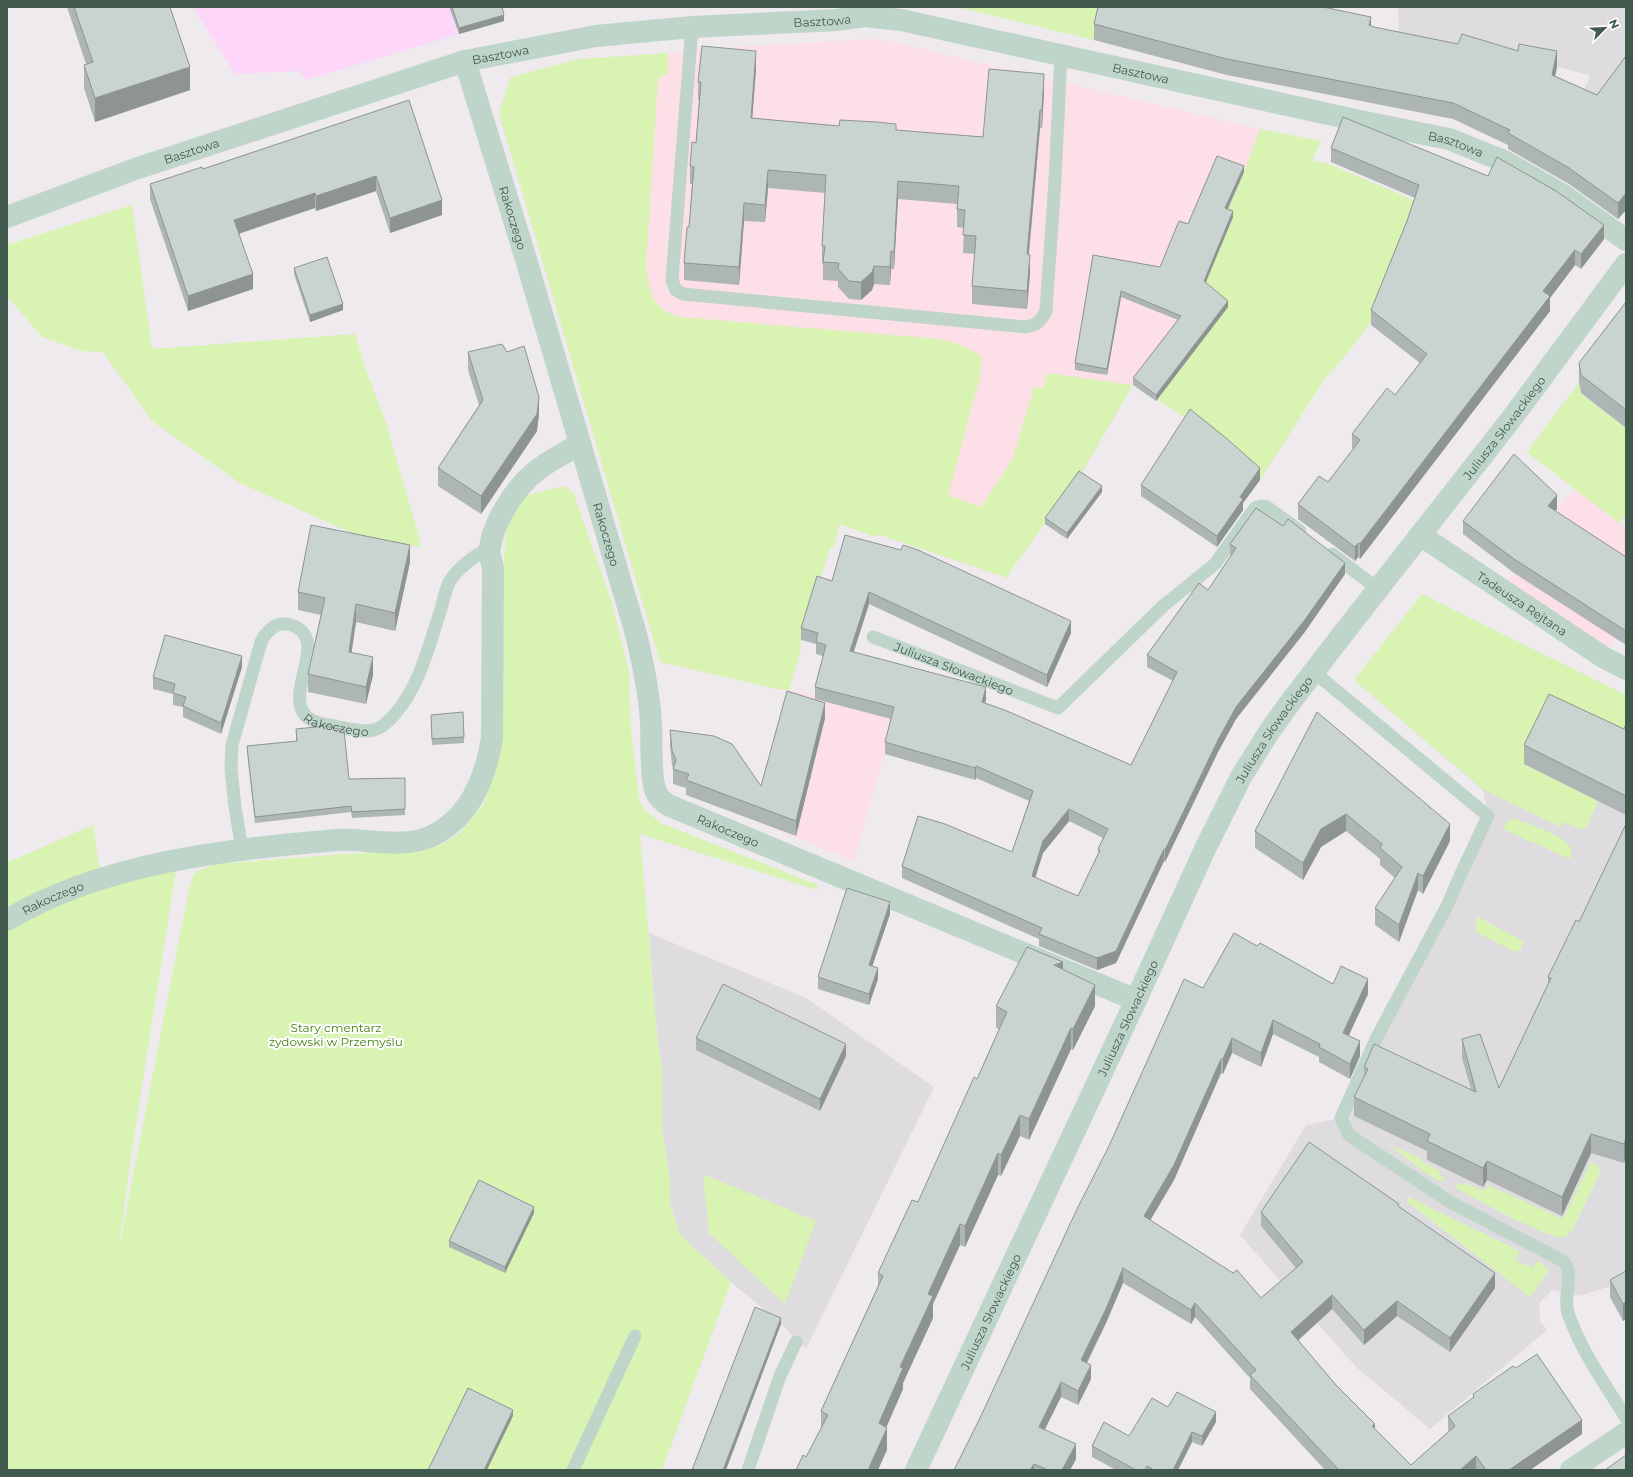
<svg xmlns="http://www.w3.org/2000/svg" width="1633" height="1477" font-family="Montserrat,sans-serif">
<rect width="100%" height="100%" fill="#eeeaee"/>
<path fill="#fddfe8" d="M868,39l18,1 374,89 -54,153 -73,103 -43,74 -79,111 -3,8 -131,-44 -2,3 -35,-13 -7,24h-3l-30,96 2,2 -13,44 27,6 -1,3 79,20 -40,142 -97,-39 32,-132 -12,-1 -117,-27 -161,-549 12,-36 68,-18 89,-6 34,-4z
M1575,489l51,40v93l-23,35 -101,-68 12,-16 34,-53z"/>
<path fill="#dfdce0" d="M1398,7h228v113l-46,-17 10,-28 -33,-8 -158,-30z
M1354,680l272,16v577l-18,14 -29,9 -27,-6 -13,14 1,17 7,9 -117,99 -74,-62 -116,-132 66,-110 35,-7 147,-302 -5,-26z
M649,933l157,65 128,89 -128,262 -25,-25 -50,-42 -51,-47 -10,-31v-26l-8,-48v-58l-6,-48z"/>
<path fill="#fdd6f9" d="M193,7h256l10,27 -153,46 -7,-9 -64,3z"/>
<path fill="#d8f3b2" d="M956,7h146l-8,33z
M668,53v20l-10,6 -12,188c4,26 6,42 34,50l260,22c17,4 26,8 41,17l-1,21 -32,118 33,12 32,-49 21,-71 9,1 4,-15 86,12 47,-64 64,-149 16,-43 61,12 -8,17 1,3 15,3 89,38 -36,105 -33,44 -25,29 -64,100c-22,-21 -45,-42 -70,-59 -19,-13 -38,-23 -57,-36l-54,92 -68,93 -3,8 -131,-44 -2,3 -35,-13 -7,24h-3l-30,96 2,2 -13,44 -12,-1 -117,-27 -161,-549 12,-36 68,-18z
M132,205l20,144 203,-15 11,36 20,53 36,124 -22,-2 -46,-11 -114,-51 -88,-62 -49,-69 -21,-1 -40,-14 -35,-41v-51z
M1579,382l2,12 45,34v86l-7,9 -92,-71z
M563,486l10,6 38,108 18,72 2,58 8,68 5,12 19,14 155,61 -1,5 -177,-56 16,190 6,48v58l8,48v26l10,31 51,47 -69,188h-655v-541l64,-33 105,-27 -44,281 -14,103 71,-364 5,-16 21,-9 158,-12h47l23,-8 17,-11 23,-28 11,-31 8,-185 4,-56 8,-21 13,-17z
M1422,594l204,101v48l-102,21 74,37 -11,26 -6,2 -17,-7 -3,5 -77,-37 -130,-110z
M1514,819l5,1c11,5 46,16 51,27 2,4 1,8 0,12l-67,-30 3,-7z
M93,825l7,46c-34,10 -63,19 -93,39v-47z
M1476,916l47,25 -2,8 -4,2h-4l-37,-19z
M1388,1144l34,15 -1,2 19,10 -1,4 5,3 -2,4 -19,-11z
M1591,1162l8,5 1,6 -28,58 -8,6h-9l-43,-19 -57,-30 3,-5 6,2 1,-2 19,8 4,-6 75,34z
M703,1174l113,47 -31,83 -76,-71z
M1409,1197l110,54 -3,10 17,7 5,-8 11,10 -19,27 -124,-96z"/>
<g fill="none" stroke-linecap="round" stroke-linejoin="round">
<g stroke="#bfd5ca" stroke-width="13">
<path d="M692,27l-20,253 4,10 7,4 342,33c11,-1 16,-6 21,-16l9,-131 6,-126"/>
<path d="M1332,554l46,35"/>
<path id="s1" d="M873,637l185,71 105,-102 52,-42 40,-56 6,-2 6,1 33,24"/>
<path d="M1314,672l174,144 -28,60 -12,28 -71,133 -36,81 8,17 101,67 113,59c13,14 -1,35 5,52 13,38 37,71 58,105"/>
<path id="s2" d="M242,849l-7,-42 -4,-38 1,-24 29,-103c2,-4 5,-9 9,-12 11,-12 32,-5 37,10 7,22 -25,68 7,81 4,2 10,3 15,4 12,2 26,6 39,6 12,-1 19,-8 27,-17 25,-29 33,-66 45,-102 3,-9 5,-23 10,-31 9,-15 25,-25 39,-33"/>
<path d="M573,1470l62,-134"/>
<path d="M748,1470l32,-94 16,-34"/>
</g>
<g stroke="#bfd5ca" stroke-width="22">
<path id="s3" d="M465,61l60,195 111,378c7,29 13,58 15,88 1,19 -1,50 4,67 2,8 7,12 13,16l468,195"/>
<path id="s4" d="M7,217l128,-48 330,-108 131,-25 96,-9 145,-7 28,-4 36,4 459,101 89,18 57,23 57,33 63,45"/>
<path id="s5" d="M1420,535l183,122 23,12"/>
<path id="s6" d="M7,920c97,-58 218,-70 329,-80 31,-2 68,10 98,-5 37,-19 52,-59 58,-97l1,-170c-1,-6 -5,-15 -3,-21 4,-26 25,-59 45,-75 13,-11 30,-19 45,-28"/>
<path d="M1571,1470l55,-37"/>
</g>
<path stroke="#bfd5ca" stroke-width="22" id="s7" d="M916,1470l220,-470 70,-153 35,-70 28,-45 20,-28 53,-69 170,-217 114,-154"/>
</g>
<path fill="#adb6b4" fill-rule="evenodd" d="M67,7h103l20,83 -95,32 -11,-34v-23l2,-1z
M449,7h53l2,14 -45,13z
M1094,24l277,2 3,1 183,40 -2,9 42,19 29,-39 -8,163 -49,-35 -61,-35v-4l-55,-26 -226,-44 -133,-35z
M756,69l-4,49 87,8 144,11 61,-45 -2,36h-2l-11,127 1,18 -3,36 -55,-5v-18l3,-32 -12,-1 1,-25 -7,-1v-23l-59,-5 -4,70h-3l-1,16 -16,-1 -2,6 -11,10 -12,-1 -11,-12v-6l-15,-1v-16h-1v-18l3,-53 -57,-5 -3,34 -21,-1 -5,64 -55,-5v-17l5,-36 3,-43h-2v-18l6,-23 3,-43h-1v-18z
M409,100l33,115 -52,18 -14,-42 -60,20 -1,-3 -76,26 14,55 -65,22 -38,-112v-15l53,-15z
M1331,148l273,91 -23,30 -6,-4 -25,33v13l-190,248 -2,-2 -3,4 -57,-42v-15l30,-22 25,-33 -1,-1v-14l43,-39 25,-32 -49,-38v-15l36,-89 8,-23 -84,-36z
M1244,172l-16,37 5,8 -28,66 23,24 -72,94 -23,-16v-7l45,-58 -57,-23 -14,78 -32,-5v-7l18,-108 67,12 28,-43z
M294,268l49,42 -33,12 -16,-48z
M1626,302v126l-45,-35 -2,-11v-19z
M468,352l71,62 -2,17 -56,83 -43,-28v-18l41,-63 -11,-35z
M1260,480l-17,23v7l-26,37 -76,-51v-11z
M1102,492l-35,47 -22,-15v-6z
M1557,509l-2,2 71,46v88l-112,-72 -51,-39v-13z
M1230,544l115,30 -41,59 -68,86 -18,33 -53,110 -1,-1 -48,102 -19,7 -58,-24v-7l-137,-61v-12l110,-14 17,-51 -53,-23 -1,2 -90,-26v-12l6,-23 -76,-20v-12l8,-31 -7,-2v-10l-15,-4v-12l31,-47 239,52 -24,54 -178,-83 -15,48 132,47 -1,4 146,62 42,-84 -26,-14v-12l61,-65 22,-33zM1069,821l34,17 -5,11v5l-20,42 -43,-18 8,-25z
M410,562l-15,69 -39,-9 -5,30 22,23 -7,29 -58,-12v-18l13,-59 -23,-5v-18z
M242,667l-21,67 -38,-17v-10l-10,-2v-11l-20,-5v-12z
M1317,712l133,129 -27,53 -5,-4 -19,52 -24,-17v-17l20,-30 -15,-13v-6l-34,-28 -25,16 -18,33 -48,-32v-17z
M825,718l-29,118 -110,-41v-7l-13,-4v-16l-1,-3 -2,-20v-15l91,56z
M431,721l33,16v6l-32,2z
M1626,724v91l-102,-51v-19l100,-16z
M296,729l53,50 56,-1v37l-53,3 -1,-6 -96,11 -8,-71v-6l49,-5z
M1626,824l-2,339 -33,-10 -29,63 -75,-36 -4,7 -56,-27v-9l-73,-35v-19l10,-20v-10l107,22 -9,-31v-19l37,49 49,-104v-7l31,-55z
M890,914l-18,52 6,13 -9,26 -51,-16v-12z
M1257,946l76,38 35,10 -20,42 12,20 -10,23 -31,-17v-5l-46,-23 -12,33 -29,-14 -9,21 -2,-1 -47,107 -24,40 111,78 35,-30 -35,-42v-14l138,-5 96,81 -45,64 -53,-36 -33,29 -32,-36 -34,31 38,45 39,44 36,36 38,-34 -1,-1v-14l25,-18v-4l109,40 -52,36h-205l-75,-81v-11l-55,-61 -4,7 -68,-41 -17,40 -19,40 4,16 -13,26 -17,-8 -16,32 31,30 -6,11h-116l249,-482z
M1063,970l32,36 -22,44 -2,-1 -42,91 -9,-4 -19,40 -3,-1 -33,72 -5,-2 -27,59v14l-30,65v6l-17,38 1,23 -81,7 15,-28v-18l57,-125v-13l40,-71 59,-123 22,-50 -3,-1v-22z
M696,1038l150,18 -26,55 -124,-61z
M534,1213l-29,60 -56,-26v-6z
M1626,1271v48l-3,2 -13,-24v-17z
M1168,1407l48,15 -14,24 -10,-4 -14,28h-62l-24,-13v-11l37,-10z"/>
<path fill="#8d9492" d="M504,15v6l-45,13v-6z
M1371,17v17l-2,-9z
M756,51v18l-5,67v-18z
M1557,51v16l-5,24v-16z
M190,67v23l-95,32v-24z
M1044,74v18l-2,36v-18z
M1040,110v18l-13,144v-18z
M1244,166v6l-19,42v-6z
M768,170v18l-3,34v-17z
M376,176v15l-60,20v-15z
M898,181v18l-4,70v-17z
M315,193v15l-81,27v-15z
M1626,193v17l-8,9v-16z
M442,200v15l-52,18v-15z
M744,203v18l-5,64v-18z
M1233,211v6l-29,70v-6z
M1604,225v14l-23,30v-15z
M1575,250v15l-25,33v13l-190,248v-15l183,-253z
M891,251v18l-1,16v-18z
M1030,255v18l-3,36v-18z
M874,266v18l-2,6 -11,10v-18z
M253,274v15l-65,22v-15z
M1121,291v6l-14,78v-6z
M1228,301v6l-72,94v-6z
M343,304v6l-33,12v-7z
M539,397v17l-2,17 -56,83v-18z
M1260,468v12l-17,23v7l-26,37v-11l23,-39z
M1102,486v6l-35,47v-6z
M1557,495v14l-9,11v-14z
M1358,543v14l-3,4v-14z
M410,545v17l-15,69v-18z
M1345,563v11l-41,59 -68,86 -18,33 -53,110v-12l53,-110 18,-33z
M869,592v12l-19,58v-11z
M356,604v18l-7,48v-18z
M1071,621v12l-24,54v-12z
M242,656v11l-21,67v-11z
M373,657v18l-7,29v-17z
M986,687v12l-4,15v-12z
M825,703v15l-29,118v-15z
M976,766v12l-1,2v-12z
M1069,809v12l-26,32 -11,35v-12l11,-35z
M1346,814v17l-25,16 -18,33v-17l18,-34z
M1450,824v17l-27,53v-18z
M1164,849v12l-48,102 -19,7v-12z
M1418,873v17l-19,52v-17z
M890,902v12l-21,62v-11z
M1063,962v21l-9,-18z
M878,968v11l-9,26v-11z
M1368,979v15l-25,54v-15z
M1095,985v21l-22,44v-21z
M1273,1020v14l-12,33v-14z
M1071,1028v21l-42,91v-21z
M1232,1038v15l-9,21v-15z
M1360,1041v15l-10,23v-15z
M846,1044v12l-26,55v-12z
M1221,1059v14l-47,107 -30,51v-15z
M1020,1115v21l-19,40v-21z
M1591,1134v19l-29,63v-19z
M1626,1138v19l-2,6v-19z
M998,1153v22l-33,72v-21z
M1487,1161v19l-4,7v-19z
M534,1207v6l-29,60v-6z
M960,1224v21l-27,59v14l-30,65v6l-24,55v-21l49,-129z
M1123,1268v15l-17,40 -25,51v-14z
M1495,1273v15l-45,64v-14z
M1332,1295v14l-41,38v-15z
M1397,1301v15l-33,29v-15z
M1626,1302v17l-3,2v-17z
M1195,1303v14l-4,7v-14z
M781,1318v6l-55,146h-3z
M1091,1365v14l-13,26v-14z
M1061,1382v15l-22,44v-14z
M513,1410v6l-26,54h-3z
M1216,1412v10l-14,24v-10z
M1582,1420v14l-52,36h-21z
M1375,1424v14l-3,-12z
M887,1428v22l-9,20h-10z
M1192,1432v10l-14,28h-5z
M1076,1444v15l-6,11h-8z
M1476,1456v14h-16z
M1034,1464v6h-4z"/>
<path fill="#c9d4d1" stroke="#8d9492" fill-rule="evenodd" d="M74,7h96l20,60 -95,31 -11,-33 9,-3z
M452,7h50l2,8 -45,13z
M1098,7h225l48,10 -2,8 5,2 84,17 4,-10 56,17 1,-7 38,7 -5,24 45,20 29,-39v137l-8,10 -49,-35 -61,-35 2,-3 -57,-27 -226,-44 -133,-35z
M702,46l54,5 -5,67 88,8 1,-6 37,2 19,2v6l87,7 6,-68 55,5 -2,36h-2l-13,144 3,1 -3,36 -55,-5 4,-50 -13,-1 2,-25 -8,-1 2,-23 -61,-5 -4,71 -3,-1 -1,16 -16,-1 -2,6 -11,10 -12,-1 -11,-12 1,-6 -16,-1 2,-16h-3l4,-71 -58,-5 -3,35 -21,-2 -5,64 -55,-4 3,-36h2l5,-60 -4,-1 2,-24 4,1 5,-61h-3z
M409,100l33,100 -52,18 -14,-42 -60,20 -1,-3 -81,27 19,54 -65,22 -38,-112 52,-17 1,2z
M1343,117l145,59 9,-19 3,2 56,32 48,34 -23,29 -6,-4 -32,41 7,5 -190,248 -2,-1 -3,4 -57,-43 21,-28 9,6 32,-42 -8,-6 35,-46 8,7 32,-41 -56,-44 36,-89 12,-36 -88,-37z
M1217,156l27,10 -19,42 8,3 -29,70 24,20 -72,94 -23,-17 48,-62 -60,-25 -14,78 -32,-6 18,-108 67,12 19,-46 9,3z
M327,257l16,47 -33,11 -16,-47z
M1626,302v108l-45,-35 -2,-12z
M502,344l5,8 17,-6 15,51 -2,17 -56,82 -43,-28 45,-68 -15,-48z
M1190,409l36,29 34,30 -20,29 3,2 -26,37 -76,-51z
M1514,454l43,41 -9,11 78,51v74l-112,-72 -51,-38z
M1079,471l23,15 -35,47 -22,-15z
M1256,508l27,18 5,-7 57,44 -41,58 -68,86 -18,33 -53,110 -1,-1 -48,102 -19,7 -58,-24 3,-6 -140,-62 16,-50 27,8 67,28 21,-61 -57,-25 -1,2 -90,-26 9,-35 -79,-20 11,-42 -10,-3 2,-9 -17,-5 16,-52 15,5 13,-46 56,15 2,-5 15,5 153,71 -24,54 -178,-83 -19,59 136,36 -4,15 25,9 124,54 46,-93 -30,-17 52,-72 9,7 28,-42 -6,-4zM1069,809l39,20 -10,20 2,1 -22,46 -46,-20 11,-35z
M311,525l99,20 -15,68 -39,-9 -7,48 24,5 -7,30 -58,-13 17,-76 -27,-6z
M165,635l77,21 -21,67 -38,-17 3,-9 -13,-4 2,-9 -22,-7z
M787,691l38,12 -29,118 -110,-41 3,-6 -16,-5 3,-9 -4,-10 -2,-20 44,6 18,8 29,42z
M1549,694l75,35 2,-5v72l-102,-51z
M463,712l1,25 -32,2 -1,-24z
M1317,712l133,112 -27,52 -5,-3 -19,52 -24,-17 27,-41 -22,-19 2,-4 -36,-30 -25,15 -18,34 -48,-32z
M325,726l19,4 5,49 56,-1v31l-53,3 -1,-6 -96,11 -8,-71 50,-5 -1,-12z
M1626,824v314l-2,6 -33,-10 -29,63 -75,-36 -4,7 -56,-27 3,-7 -76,-37 14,-28 -4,-2 10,-23 102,48 -14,-53 18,-5 19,54 52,-110 -3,-1 28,-57 3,2z
M847,888l43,14 -21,63 9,3 -9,26 -51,-17z
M1234,933l23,13 3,-3 73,41 8,-18 27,13 -25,54 17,8 -10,23 -31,-17 1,-3 -47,-24 -12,33 -29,-15 -9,21h-2l-47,106 -30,51 89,57 4,-3 24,28 42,-36 -42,-50 48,-70 90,62 -1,2 97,67 -45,65 -53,-37 -33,29 -32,-35 -41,37 45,53 39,39 -3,2 39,39 44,-39 -7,-10 26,-19 -1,-3 40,-28 3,2 21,-14 45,66 -73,50h-23l-10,-14 -16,14h-91l-1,-1 -1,1h-28l-89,-95 6,-5 -61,-67 -4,7 -68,-42 -17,41 -25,51 10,5 -13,26 -17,-9 -22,45 37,17 -14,26h-14l-14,-6 -4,6h-76l26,-52 97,-209 32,-63 75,-167 19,9z
M1027,947l36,15 -9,3 41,20 -22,44 -2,-1 -42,91 -9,-4 -19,40 -3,-2 -33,73 -5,-2 -32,70 5,2 -33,71 3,1 -24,55 8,5 -19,42h-72l7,-15 3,2 22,-42 -7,-4 62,-135 -5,-3 34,-73 6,2 56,-125 3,2 30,-67 -11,-6z
M723,984l123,60 -26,55 -124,-61z
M479,1180l55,27 -29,60 -56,-26z
M1626,1271v31l-3,2 -13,-24z
M755,1307l26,11 -58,152h-31z
M468,1388l45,22 -29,60h-56z
M1177,1392l39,20 -14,24 -10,-4 -19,38h-19l-7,-4 -2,4h-9l-44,-24 12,-24 25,14 23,-38 16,9z
M1626,1455v15h-21z"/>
<g text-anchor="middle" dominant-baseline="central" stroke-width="4" stroke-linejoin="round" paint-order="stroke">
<g font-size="12" fill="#425a4e" stroke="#fff">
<text stroke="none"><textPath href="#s4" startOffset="844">Basztowa</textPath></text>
<text stroke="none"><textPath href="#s4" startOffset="520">Basztowa</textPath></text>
<text stroke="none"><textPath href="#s4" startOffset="1169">Basztowa</textPath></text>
<text stroke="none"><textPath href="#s4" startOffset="1492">Basztowa</textPath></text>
<text stroke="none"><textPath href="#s4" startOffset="196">Basztowa</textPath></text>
<text stroke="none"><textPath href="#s3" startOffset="164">Rakoczego</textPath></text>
<text stroke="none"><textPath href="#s7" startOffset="1203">Juliusza Słowackiego</textPath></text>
<text stroke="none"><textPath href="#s3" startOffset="494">Rakoczego</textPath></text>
<text stroke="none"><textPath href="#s5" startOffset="123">Tadeusza Rejtana</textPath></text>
<text stroke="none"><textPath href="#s1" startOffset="87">Juliusza Słowackiego</textPath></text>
<text stroke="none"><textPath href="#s2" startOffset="383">Rakoczego</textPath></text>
<text stroke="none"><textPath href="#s7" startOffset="823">Juliusza Słowackiego</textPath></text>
<text stroke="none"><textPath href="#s3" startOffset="841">Rakoczego</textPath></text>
<text stroke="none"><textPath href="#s6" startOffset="51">Rakoczego</textPath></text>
<text stroke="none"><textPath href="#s7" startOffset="499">Juliusza Słowackiego</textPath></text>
<text stroke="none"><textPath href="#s7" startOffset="175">Juliusza Słowackiego</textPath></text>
</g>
<g font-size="12" fill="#45810d" stroke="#fff">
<text x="336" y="1027">Stary cmentarz<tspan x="336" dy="14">żydowski w Przemyślu</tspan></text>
</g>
</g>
<rect width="1633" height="1477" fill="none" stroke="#425a4e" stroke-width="16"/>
<g transform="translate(1605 28) rotate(66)" stroke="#ffffff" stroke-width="3" paint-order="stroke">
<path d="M0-3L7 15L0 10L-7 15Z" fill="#425a4e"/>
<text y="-6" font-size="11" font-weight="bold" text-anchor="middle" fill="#425a4e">N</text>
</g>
</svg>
